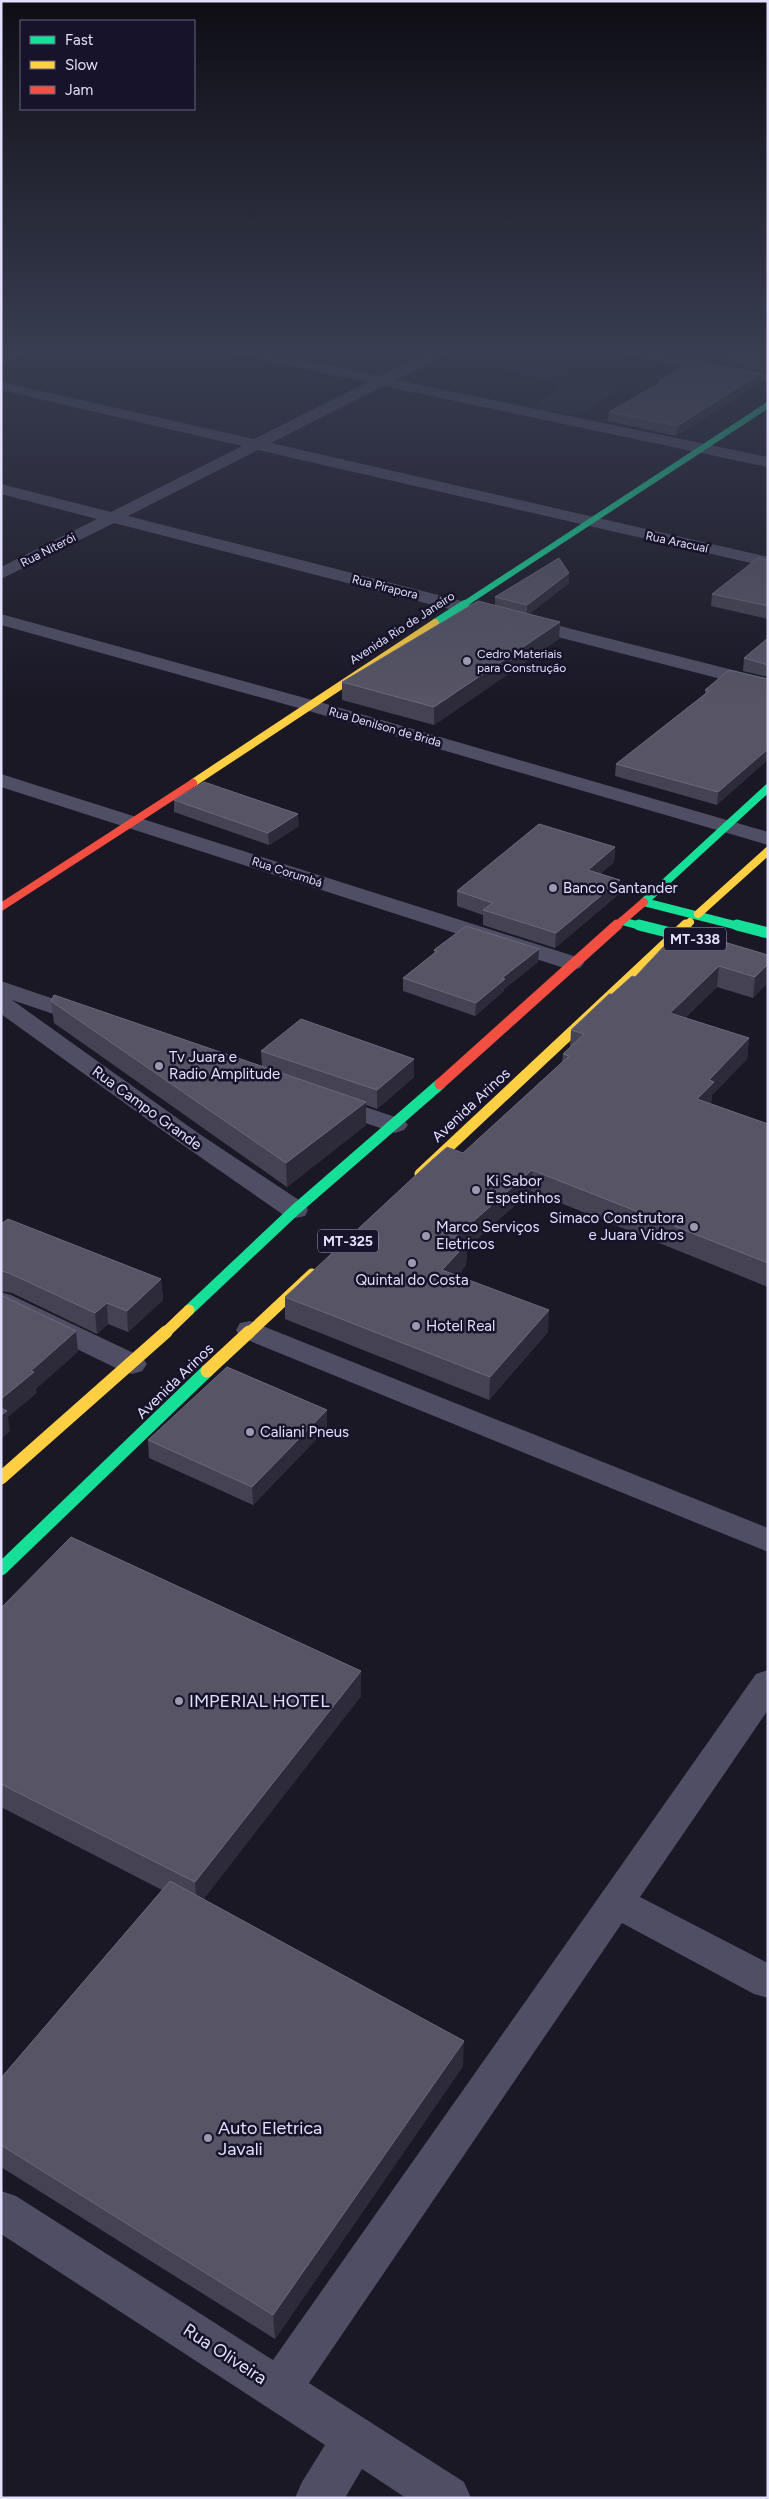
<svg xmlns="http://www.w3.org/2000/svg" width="769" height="2499" font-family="Figtree,sans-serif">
<rect width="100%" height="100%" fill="#1a1825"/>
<path fill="#172f2f" d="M475,350l146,38 -42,27 -48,-8 31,-21 -102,-31z"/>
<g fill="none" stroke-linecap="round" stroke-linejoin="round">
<path fill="#4f4e64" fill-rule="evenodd" d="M13,350h19l-2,3 -29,11v-9z
M227,350h27l126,26 52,-26h18l-2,3 -52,27 372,77v10l-384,-81 -113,57 497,114v10l-510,-117 -130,66 640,163v12l-654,-168 -113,56v-12l96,-48 -96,-25v-10l110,28 131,-66 -241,-56v-8l253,57 114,-57 -134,-28z
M617,350h28l123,24v8l-144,-28z
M1,614l315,87 452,131v13l-466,-136 -301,-84z
M1,774l579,184 4,5 -4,5 -8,2 -8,-2 -563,-181z
M1,981l94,32 3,5 -3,5 -9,2 -74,-25 186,133 107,71 3,6 -3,6 -10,2 -10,-2 -105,-73 -179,-129z
M330,1095l74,25 4,5 -4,5 -9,3 -74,-25 -4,-5 4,-5z
M1,1292l10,3 131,62 5,7 -5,7 -10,3 -10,-3 -121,-59z
M250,1321l518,207v24l-528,-215 -4,-7 4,-7z
M768,1670v40l-128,187 128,66v35l-14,-4 -132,-71 -313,460 155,99 7,16h-65l-44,-29 -17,29h-50l7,-16 23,-37 -324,-211v-43l15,5 257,164 483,-686z"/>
<path stroke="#16e098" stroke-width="6" d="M463,605l305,-200"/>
<path stroke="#16e098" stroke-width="8" d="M435,623l30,-19
M645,901l123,-113
M644,902l98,25
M622,921l22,6"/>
<path stroke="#16e098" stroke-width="11" d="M639,925l52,13
M737,925l31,8
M189,1310l106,-100 145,-126"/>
<path stroke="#16e098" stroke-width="13" d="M1,1569l206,-198"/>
<path stroke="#ffcf43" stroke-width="8" d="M193,783l242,-160
M698,914l70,-63
M685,927l5,-5"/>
<path stroke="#ffcf43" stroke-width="11" d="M420,1174l266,-249
M164,1334l25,-24
M248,1334l64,-60"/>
<path stroke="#ffcf43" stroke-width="13" d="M207,1371l42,-39
M1,1478l165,-146"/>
<path stroke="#f24e42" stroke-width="8" d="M1,907l192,-124
M615,927l29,-25"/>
<path stroke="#f24e42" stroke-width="11" d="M440,1084l177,-159"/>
</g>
<path fill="#454353" d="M768,350v22l-47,-9 1,-9z
M761,373v9l-85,54 -68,-15 1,-9 50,-28v-4z
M768,560v59l-57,-13 1,-12z
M569,573v10l-40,31 31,8 -1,17 -125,86 -92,-25v-18l153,-77v-8z
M768,638v39l-25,-6 1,-13z
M768,679l-51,126 -102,-29 1,-12 89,-70v-4z
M174,800l125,26 -30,19 -95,-33z
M615,847l-1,15 -14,12 19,20 -64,54 -72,-23v-10l-26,-9v-15z
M539,949l-1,13 -34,27v2l-29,25 -72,-25v-13l31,-24v-4z
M768,955v27l-15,16 -36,-11 -32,31 64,20 -2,21 -35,36 -1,8v1l57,20v163l-237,-96 -64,57 -1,17 -9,11 91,56 -59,68 -204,-81v-22l178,-144 99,-91 1,-8 7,-6 1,-18 41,-36 23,-17z
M51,1001l211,65 -1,-15 153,26 -37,32 -11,-4v20l-79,62 -233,-164z
M1,1224l160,55 2,21 -35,32 -20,-8 -11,10 -85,-41 -11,-2z
M327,1428l-74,77 -104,-47 -1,-18z
M1,1608l360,88 -158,203 260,167 -188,273 -274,-172v-89l161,-188 -161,-83z"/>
<path fill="#2d2b39" d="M761,373v9l-85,54 1,-10z
M569,573v10l-42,33v-11z
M560,622l-1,17 -125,86v-18z
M768,749v11l-51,45 1,-13z
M298,814l1,12 -30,19 -1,-12z
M615,847l-1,15 -27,22 1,-14z
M620,880l-1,14 -64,54 1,-15z
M539,949l-1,13 -34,27v2l-29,25 1,-13 26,-25z
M768,964v18l-15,16 2,-21z
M719,966l-2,21 -49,47 2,-21z
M749,1038l-2,21 -35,36 -1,8 -16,17 2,-21 12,-19z
M414,1059v18l-37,32v-19z
M366,1102v23l-79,62 -1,-24z
M532,1170l-1,21 -64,57 -1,17 -24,27v-22l12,-32z
M161,1279l2,21 -35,32 -1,-21z
M107,1303l1,21 -11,10 -2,-21z
M549,1310l-1,22 -59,68 1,-23z
M76,1331l2,21 -42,37 1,4 -29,24 2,14 -9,8v-40z
M327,1410v18l-74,77 -1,-18z
M361,1671v25l-164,212 -2,-26z
M464,2041l-1,25 -188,273 -2,-24z"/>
<path fill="#565465" stroke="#6b697d" d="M728,350h40v13l-46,-9z
M693,361l68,12 -84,53 -68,-14 54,-31 -4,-1z
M559,558l10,15 -42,32 -32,-8z
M758,558l10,2v46l-56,-12z
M478,601l82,21 -126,85 -92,-25z
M768,638v27l-24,-7z
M729,670l39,9v70l-50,43 -102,-28 93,-73 -4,-1z
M204,782l94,32 -30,19 -94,-33z
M539,824l76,23 -27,23 32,10 -64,53 -73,-23 10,-7 -36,-12z
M466,926l73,23 -37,29 3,1 -29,24 -73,-25 34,-27 -3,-1z
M680,929l88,26v9l-13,13 -36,-11 -49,47 79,25 -40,42 5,2 -17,17 71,25v139l-236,-93 -78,68 13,5 -25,27 107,40 -59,67 -205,-80 146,-136 16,-14 16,6 106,-97 -6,-2 21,-20 -13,-4 38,-36h3l20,-18 3,1z
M54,995l312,107 -80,61 -235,-162z
M301,1019l113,40 -37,31 -116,-39z
M8,1219l153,60 -34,32 -20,-8 -12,10 -86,-40 -8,-2v-47z
M1,1295l75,36 -45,40 3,1 -33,27z
M227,1367l100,43 -75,77 -104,-47z
M1,1408l6,3 -6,4z
M71,1537l290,134 -166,211 -194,-98v-176z
M170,1881l294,160 -191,274 -272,-170v-67z"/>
<linearGradient id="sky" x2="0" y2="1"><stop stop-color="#0e0d14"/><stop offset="0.5" stop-color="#383d51"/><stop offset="1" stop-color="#383d51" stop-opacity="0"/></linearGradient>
<rect width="769" height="700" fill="url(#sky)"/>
<g fill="#9b99b1" stroke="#16132a" stroke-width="2">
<circle cx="467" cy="661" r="5"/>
<circle cx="553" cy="888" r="5"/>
<circle cx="159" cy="1066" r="5"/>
<circle cx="476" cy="1190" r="5"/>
<circle cx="694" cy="1227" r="5"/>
<circle cx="426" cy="1236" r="5"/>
<circle cx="412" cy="1263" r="5"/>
<circle cx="416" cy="1326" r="5"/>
<circle cx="250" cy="1432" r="5"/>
<circle cx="179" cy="1701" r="5"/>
<circle cx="208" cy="2138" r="5"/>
</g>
<g text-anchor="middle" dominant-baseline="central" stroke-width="5" stroke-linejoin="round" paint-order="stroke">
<g font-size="12" fill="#e1dffc" stroke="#16132a">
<text transform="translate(677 542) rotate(12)">Rua Aracuaí</text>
<text transform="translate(48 550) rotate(-27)">Rua Niterói</text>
<text transform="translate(385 587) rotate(14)">Rua Pirapora</text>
<text transform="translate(402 628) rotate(-33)">Avenida Rio de Janeiro</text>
<text transform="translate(385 727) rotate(16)">Rua Denilson de Brida</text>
<text transform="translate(287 872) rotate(18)">Rua Corumbá</text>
</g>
<g font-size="12" fill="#e1dffc" stroke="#16132a" text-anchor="start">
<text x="477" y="654">Cedro Materiais<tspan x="477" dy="14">para Construção</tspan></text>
</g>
<g fill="#16132a" stroke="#a4a2bd" stroke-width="1">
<rect x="664" y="927.5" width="62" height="23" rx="4"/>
<rect x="318" y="1229.5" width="60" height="23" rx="4"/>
</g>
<g font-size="14" font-weight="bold" fill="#e1dffc">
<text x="695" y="939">MT-338</text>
<text x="348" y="1241">MT-325</text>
</g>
<g font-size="15" fill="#e1dffc" stroke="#16132a" text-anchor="start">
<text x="563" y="888">Banco Santander</text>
<text x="169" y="1057">Tv Juara e<tspan x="169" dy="17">Radio Amplitude</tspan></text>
<text x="486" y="1181">Ki Sabor<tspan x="486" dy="17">Espetinhos</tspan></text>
<text x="684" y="1218" text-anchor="end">Simaco Construtora<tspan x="684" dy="17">e Juara Vidros</tspan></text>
<text x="436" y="1227">Marco Serviços<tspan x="436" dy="17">Eletricos</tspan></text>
<text x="412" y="1280" text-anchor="middle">Quintal do Costa</text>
<text x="426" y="1326">Hotel Real</text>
<text x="260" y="1432">Caliani Pneus</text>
</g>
<g font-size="15" fill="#e1dffc" stroke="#16132a">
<text transform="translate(471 1105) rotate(-43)">Avenida Arinos</text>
<text transform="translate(147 1108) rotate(36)">Rua Campo Grande</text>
<text transform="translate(175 1381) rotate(-44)">Avenida Arinos</text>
</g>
<g font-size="18" fill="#e1dffc" stroke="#16132a" text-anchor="start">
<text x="189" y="1701">IMPERIAL HOTEL</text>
<text x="218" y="2128">Auto Eletrica<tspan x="218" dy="21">Javali</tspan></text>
</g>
<g font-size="18" fill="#e1dffc" stroke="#16132a">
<text transform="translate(225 2354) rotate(33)">Rua Oliveira</text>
</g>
</g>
<rect width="769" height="2499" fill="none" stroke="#e1dffc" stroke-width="5"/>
<rect x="20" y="20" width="175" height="90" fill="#16132a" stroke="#67657e"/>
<rect x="30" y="36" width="25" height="8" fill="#16e098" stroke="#67657e"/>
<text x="65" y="45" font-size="15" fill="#e1dffc">Fast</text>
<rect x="30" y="61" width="25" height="8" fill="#ffcf43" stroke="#67657e"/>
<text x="65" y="70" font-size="15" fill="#e1dffc">Slow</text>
<rect x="30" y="86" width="25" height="8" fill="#f24e42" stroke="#67657e"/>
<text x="65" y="95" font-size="15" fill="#e1dffc">Jam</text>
</svg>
